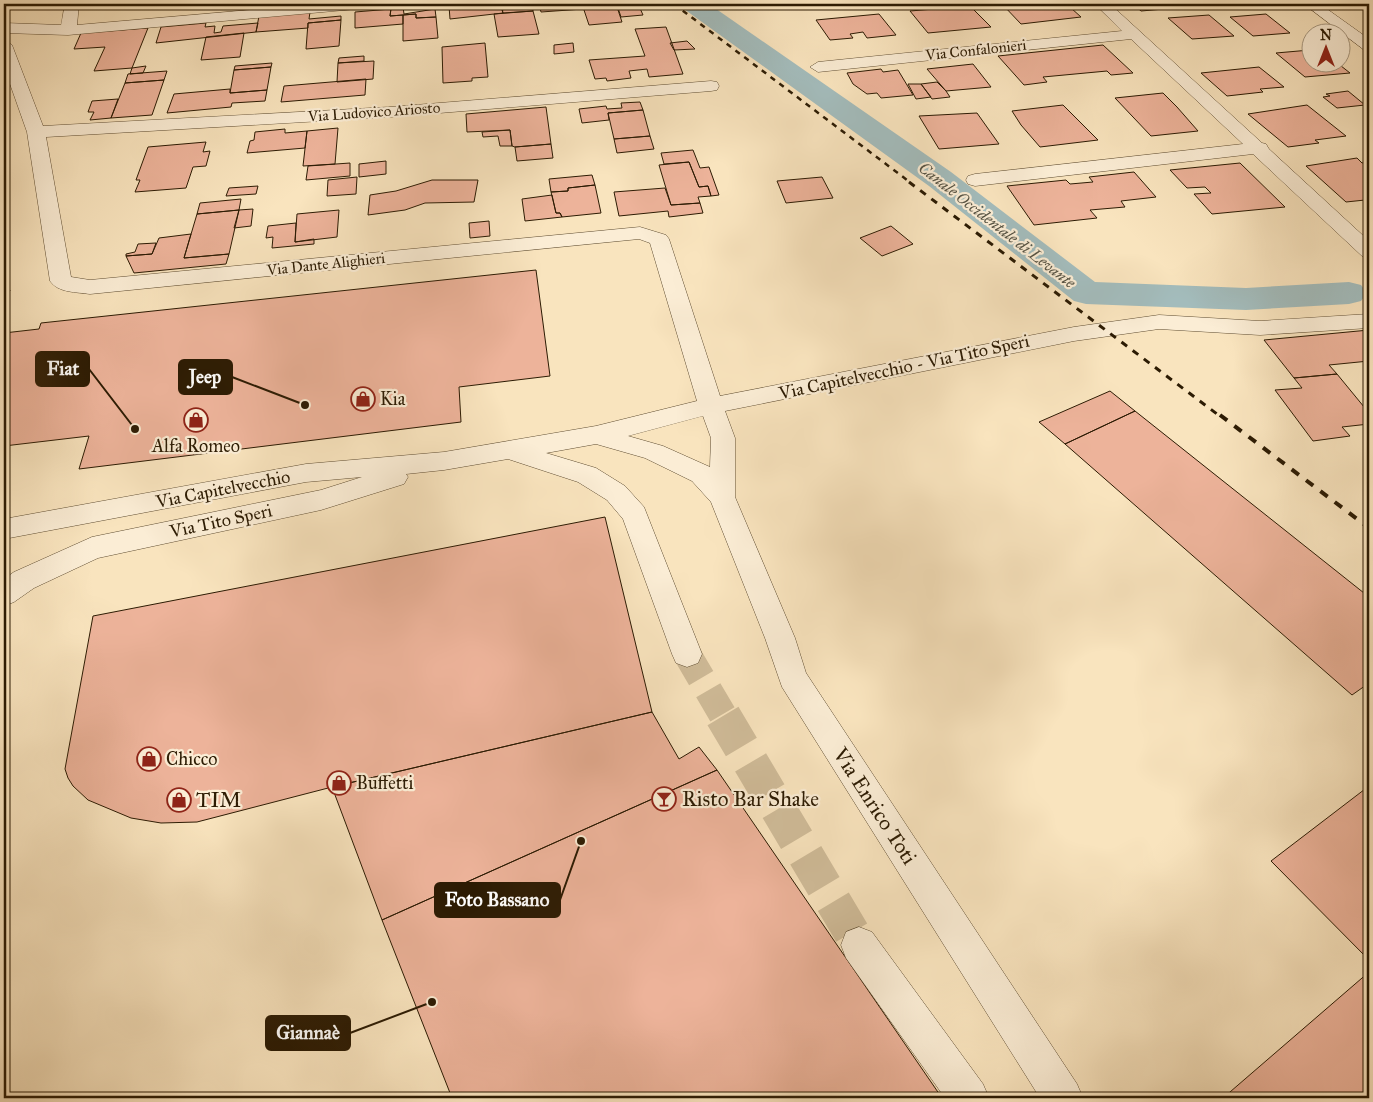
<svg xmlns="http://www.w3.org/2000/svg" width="1373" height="1102" font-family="'IM FELL Great Primer',serif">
<rect width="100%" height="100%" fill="#f9e4be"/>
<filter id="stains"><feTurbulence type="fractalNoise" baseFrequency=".004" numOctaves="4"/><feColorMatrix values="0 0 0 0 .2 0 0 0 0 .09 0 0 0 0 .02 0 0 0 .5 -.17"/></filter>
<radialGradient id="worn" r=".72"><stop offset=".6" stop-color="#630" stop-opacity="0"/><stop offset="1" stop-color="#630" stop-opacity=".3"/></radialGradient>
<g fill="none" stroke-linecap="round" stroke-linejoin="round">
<path fill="#a3bcbc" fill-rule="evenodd" d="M681,4h28l242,168 144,110 151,6 103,-6 12,3 6,8 -6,8 -12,3 -103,6 -160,-6 -12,-3 -145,-115 -245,-177z"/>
</g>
<path fill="#edb39a" stroke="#2c1b03" d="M4,4h28v3l-28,3z
M471,4h30l2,9 -53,6 -1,-13z
M506,4h27v7l-30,2 -1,-3 5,-1z
M539,4h43l1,5 -42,3z
M582,4h34l6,18 -33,3z
M1002,4h69l4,4h-4l10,9 -60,7z
M1133,4h51l3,3 -46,4z
M639,6l4,9 -22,2 -3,-9z
M970,6l21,21 -63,6 -18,-22z
M403,7l1,7 31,-5 1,8 -20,1v-4l-26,2 1,-8z
M391,9l-1,7 13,-1v9l-48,4v-16z
M533,11l6,23 -41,3 -4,-23z
M310,12l-1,7 32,-3v4l-33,3v5l-52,4 3,-16z
M416,14v4l20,-1 2,21 -35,3v-26z
M879,14l17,21 -29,3 -4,-6 -13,2 3,4 -23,2 -14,-20z
M1266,14l24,19 -37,3 -23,-19z
M1209,15l25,21 -42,3 -24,-21z
M341,20l-2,26 -33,3 2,-26z
M206,23l-1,4 10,-1 -1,7 7,-1 2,-6 35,-3 -2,9 -100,11 5,-16z
M666,27l17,47 -34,3 -2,-8 -18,2 2,7 -24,3 -1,-3 -11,1 -6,-19 56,-4 -10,-27z
M148,28l-16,40 -38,3 11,-24 -31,2 7,-16z
M244,33l-4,24 -39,3 5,-23z
M687,41l8,8 -21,1 -4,-7z
M485,43l3,34 -16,1v3l-29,2 -1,-36z
M573,43l1,9 -20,2v-9z
M1103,45l30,28 -22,2 -4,-4 -64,6 4,5 -23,3 -26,-29z
M1310,50v12h26l14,11 -45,4 -29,-24z
M364,56v5l-26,2 1,-5z
M374,61l-1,18 -36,3 1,-19z
M272,63l-1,4 -37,3 1,-4z
M973,64l18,23 -45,4 -19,-22z
M146,66l-3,7 -13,1 2,-6z
M271,67l-4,23 -37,3 4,-23z
M1259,67l25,20 -24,2 3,3 -36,4 -26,-23z
M881,69l2,3 15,-2 15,25 -32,3 -4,-5 -10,1 -14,-10 -6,-11z
M167,71l-3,9 -39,3 3,-9z
M366,79l-1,16 -84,7 3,-16z
M164,80l-12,35 -41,3 14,-35z
M937,82l9,9 4,6 -18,2 -11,-15z
M908,84h13l10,13 -15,2z
M230,89v4l37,-3 -2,11 -33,2 -1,4 -64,6 7,-19z
M1348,91l17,14 -28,3 -14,-11 7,-1 -4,-2z
M1163,93l14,14 21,24 -47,5 -36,-38z
M118,99l-7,19 -21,2 4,-8h-6l4,-11z
M640,102l3,8 -35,3 1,7 -27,3 -3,-14 27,-3 1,3 15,-1 -1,-5z
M1063,105l35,35 -58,7 -19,-22 -9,-14z
M1307,105l39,31 -31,4 4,3 -31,4 -40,-33z
M546,107l5,37 -36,3 -3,-1 -2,-16 -43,2 -1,-18z
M643,110l7,26 -36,3 -6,-26z
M977,113l22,31 -60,5 -20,-33z
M338,128l-3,36 -32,2 4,-35z
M285,129v4l22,-2 -2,17 -58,5 3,-12 4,-1 1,-8z
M510,130l2,16h-12l-2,-10 -15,1 -1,-5z
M650,136l4,13 -37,4 -3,-14z
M206,142l-3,10 7,-1 -4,15 -13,1 -7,21 -51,4 5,-12h-4l12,-33z
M551,144l2,14 -36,3 -2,-14z
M693,150l7,18 9,-1 10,28 -8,1 -3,-10 -9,1 -10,-25 -25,2 -3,-11z
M1357,158l5,5 7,-1v41l-4,-3 -19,2 -40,-36z
M386,161v13l-27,3v-13z
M689,162l10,25 9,-1 3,10 -13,1 2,6 -29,2 -12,-40z
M350,163v13l-44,4 2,-14z
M1240,163l45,44 -73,7 -18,-20 17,-1 -6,-6 -18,1 -17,-18z
M1134,172l22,25 -35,4 4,6 -35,3 7,8 -63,7 -27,-39 59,-6 4,4 23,-2 -4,-5z
M592,175l3,10 -27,3v3l-17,1 -2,-13z
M357,177l-1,17 -29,2 1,-16z
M822,177l11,21 -47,5 -9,-22z
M432,180h46l-4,22 -49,1 -20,7 -37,5 2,-20 26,-4z
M595,185l6,28 -39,4 -2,-4h-4l-5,-21 17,-1v-3z
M258,186l-2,8 -30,2 3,-8z
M665,188l6,17 29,-2 3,10 -34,4 -1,-6 -49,5 -5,-24z
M552,195l4,18h4l2,4 -37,4 -3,-22z
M241,199l-2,11 -42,4 3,-11z
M253,209l-2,17 -17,2 5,-18z
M239,210l-10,44 -45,4 13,-44z
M339,210l-2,27 -42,5 2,-28z
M489,221l1,15 -20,2 -1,-15z
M296,223l-1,19 19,-3v5l-42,4 1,-11 -7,1 2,-12z
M891,226l22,18 -31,12 -22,-18z
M191,234l-7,24 45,-4 -3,10 -92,9 -8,-17 26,-2 7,-16z
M156,243l-4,11 -26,2v-2l9,-2 3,-8z
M536,270l14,106 -91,11 2,35 -382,47 10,-33 -85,10v-36l4,-10h-4v-67l35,-4 2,-6z
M4,273l6,18 -6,2z
M1369,330v31l-40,4 8,9 -43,4 -30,-38z
M1337,374l32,39v11l-27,3 8,9 -37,5 -38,-51 27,-2 -8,-10z
M1110,391l25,20 -70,33 -26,-22z
M1135,411l234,186v86l-17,12 -287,-251z
M605,517l47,195 -320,75 -135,35 -36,1 -30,-5 -43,-18 -15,-14 -5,-8 -3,-9 28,-153z
M652,712l27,47 20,-12 18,23 -335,150 -50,-133z
M717,770l225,328h-490l-70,-178z
M1369,786v174l-98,-99z
M1369,972v126h-146z"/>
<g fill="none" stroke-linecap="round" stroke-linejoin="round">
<path stroke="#d0bc99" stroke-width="28" stroke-dasharray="28 14" stroke-linecap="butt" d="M687,654l37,63"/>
<path stroke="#d0bc99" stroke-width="36" stroke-dasharray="36 18" stroke-linecap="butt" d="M723,716l136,229"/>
<g stroke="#5f4d32" stroke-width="1">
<path id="minor" d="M65,4h14l-2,21 241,-21h56l-7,4 -299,27 -64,-2v-10l57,2z
M1095,4h15l152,139 4,1 3,5 100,92v17l-7,-2 -109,-102 -278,32 -7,-2 -2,-4 2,-4 7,-2 268,-30 -112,-105 -313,33 -8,-5 8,-5 304,-31z
M1304,4h16l49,35v12l-6,-2z
M4,40l8,5 31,81 347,-19 321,-26 6,1 2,4 -2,4 -6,1 -321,26 -344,20 25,140 19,3 550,-53 26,8 3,4 51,157 354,-69 85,-12 101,6 109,-7v14l-109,7 -101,-6 -85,12 -349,70 10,27v59l60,141 11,35 271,411 6,14h-43l-258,-411 -17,-49 -54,-136 -19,-21 -47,-23 -49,-14 -50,9 50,15 29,18 19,21 58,147 -4,9 -11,4 -11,-4 -4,-9 -49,-135 -16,-19 -29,-18 -70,-23 -64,11 -38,4 2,3 -4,7 -83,26 -223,48 -64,30 -20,14 -10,4v-27l10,-7 78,-35 229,-47 41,-13 -56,5 -302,57v-20l302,-55 138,-12 152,-26 101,-25 -47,-158 -11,-4 -549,55c-13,-2 -32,-1 -40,-13l-23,-149 -23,-65zM703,416l8,22 -1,29 -47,-21 -35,-10z
M859,927l13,5 111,152 6,14h-44l-99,-140 -5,-13 5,-13z"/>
</g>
<use href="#minor" fill="#fbedd5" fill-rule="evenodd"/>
<path stroke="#2c1b03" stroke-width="2.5" stroke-dasharray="5.5 5.5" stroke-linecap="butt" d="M674,4l237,179"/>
<path stroke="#2c1b03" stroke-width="3" stroke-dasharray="7 7" stroke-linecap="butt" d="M909,182l312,235"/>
<path stroke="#2c1b03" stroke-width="4" stroke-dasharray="9 9" stroke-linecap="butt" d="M1220,415l149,113"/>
</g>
<defs>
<g id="shop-ring" transform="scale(1.25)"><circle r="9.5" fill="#fbedd5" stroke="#8f2418" stroke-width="1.5"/><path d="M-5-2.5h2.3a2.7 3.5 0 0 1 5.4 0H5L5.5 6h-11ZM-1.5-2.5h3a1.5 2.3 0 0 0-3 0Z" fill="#8f2418"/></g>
<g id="bar-ring" transform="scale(1.25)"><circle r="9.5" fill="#fbedd5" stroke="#8f2418" stroke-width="1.5"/><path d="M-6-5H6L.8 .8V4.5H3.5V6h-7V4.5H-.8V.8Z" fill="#8f2418"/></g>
</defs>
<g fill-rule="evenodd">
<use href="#shop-ring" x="363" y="399"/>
<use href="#shop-ring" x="196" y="420"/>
<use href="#shop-ring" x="149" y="759"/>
<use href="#shop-ring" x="339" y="783"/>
<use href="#bar-ring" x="664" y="799"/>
<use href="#shop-ring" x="179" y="800"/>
</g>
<g text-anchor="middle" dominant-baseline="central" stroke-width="4.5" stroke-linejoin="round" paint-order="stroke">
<g font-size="15" fill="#2c1b03" stroke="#fbedd5">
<text transform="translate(976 50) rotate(-6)">Via Confalonieri</text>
<text transform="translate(374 112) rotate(-4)">Via Ludovico Ariosto</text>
<text transform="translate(326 264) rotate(-6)">Via Dante Alighieri</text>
</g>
<g font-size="16" font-style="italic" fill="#565344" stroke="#fbedd5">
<text transform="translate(997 225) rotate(38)">Canale Occidentale di Levante</text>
</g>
<g font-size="18" fill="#2c1b03" stroke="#fbedd5">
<text transform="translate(904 367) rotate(-12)">Via Capitelvecchio - Via Tito Speri</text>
<text transform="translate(223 489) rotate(-11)">Via Capitelvecchio</text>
<text transform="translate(221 521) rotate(-12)">Via Tito Speri</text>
</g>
<g font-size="18" fill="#2c1b03" stroke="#fbedd5" text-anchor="start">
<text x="380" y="399">Kia</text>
<text x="196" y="446" text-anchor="middle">Alfa Romeo</text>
<text x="166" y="759">Chicco</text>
<text x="356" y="783">Buffetti</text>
</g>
<g font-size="21" fill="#2c1b03" stroke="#fbedd5" text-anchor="start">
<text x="682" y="799">Risto Bar Shake</text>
<text x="196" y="800">TIM</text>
</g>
<g font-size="21" fill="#2c1b03" stroke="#fbedd5">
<text transform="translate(875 806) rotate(57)">Via Enrico Toti</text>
</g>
</g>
<path fill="none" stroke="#2c1b03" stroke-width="2" d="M135 429L89 369M305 405L232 377M581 841L560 900M432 1002L350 1033"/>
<g fill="#2c1b03" stroke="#fbedd5" stroke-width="2">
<circle cx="135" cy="429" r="5"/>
<circle cx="305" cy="405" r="5"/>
<circle cx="581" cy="841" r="5"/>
<circle cx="432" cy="1002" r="5"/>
</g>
<g fill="#2c1b03" stroke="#2c1b03" stroke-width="2">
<rect x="36" y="352" width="53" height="34" rx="5"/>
<rect x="179" y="360" width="53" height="34" rx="5"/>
<rect x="435" y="883" width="125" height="34" rx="5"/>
<rect x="266" y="1016" width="84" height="34" rx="5"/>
</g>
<g font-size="19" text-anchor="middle" font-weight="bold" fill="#fff">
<text x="63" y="375">Fiat</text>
<text x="205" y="383">Jeep</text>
<text x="497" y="906">Foto Bassano</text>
<text x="308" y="1039">Giannaè</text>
</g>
<rect width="1373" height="1102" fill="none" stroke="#f9e4be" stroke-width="20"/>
<rect x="5" y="5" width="1363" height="1092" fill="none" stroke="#2c1b03" stroke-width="2.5"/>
<rect x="10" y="10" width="1353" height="1082" fill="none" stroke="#2c1b03"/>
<g transform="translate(1326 48)"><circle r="24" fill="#fbedd5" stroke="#a89981"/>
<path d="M0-4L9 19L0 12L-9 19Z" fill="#8f2418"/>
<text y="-8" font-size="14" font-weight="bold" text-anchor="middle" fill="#2c1b03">N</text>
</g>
<rect width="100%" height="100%" filter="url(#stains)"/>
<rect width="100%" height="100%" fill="url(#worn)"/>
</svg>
